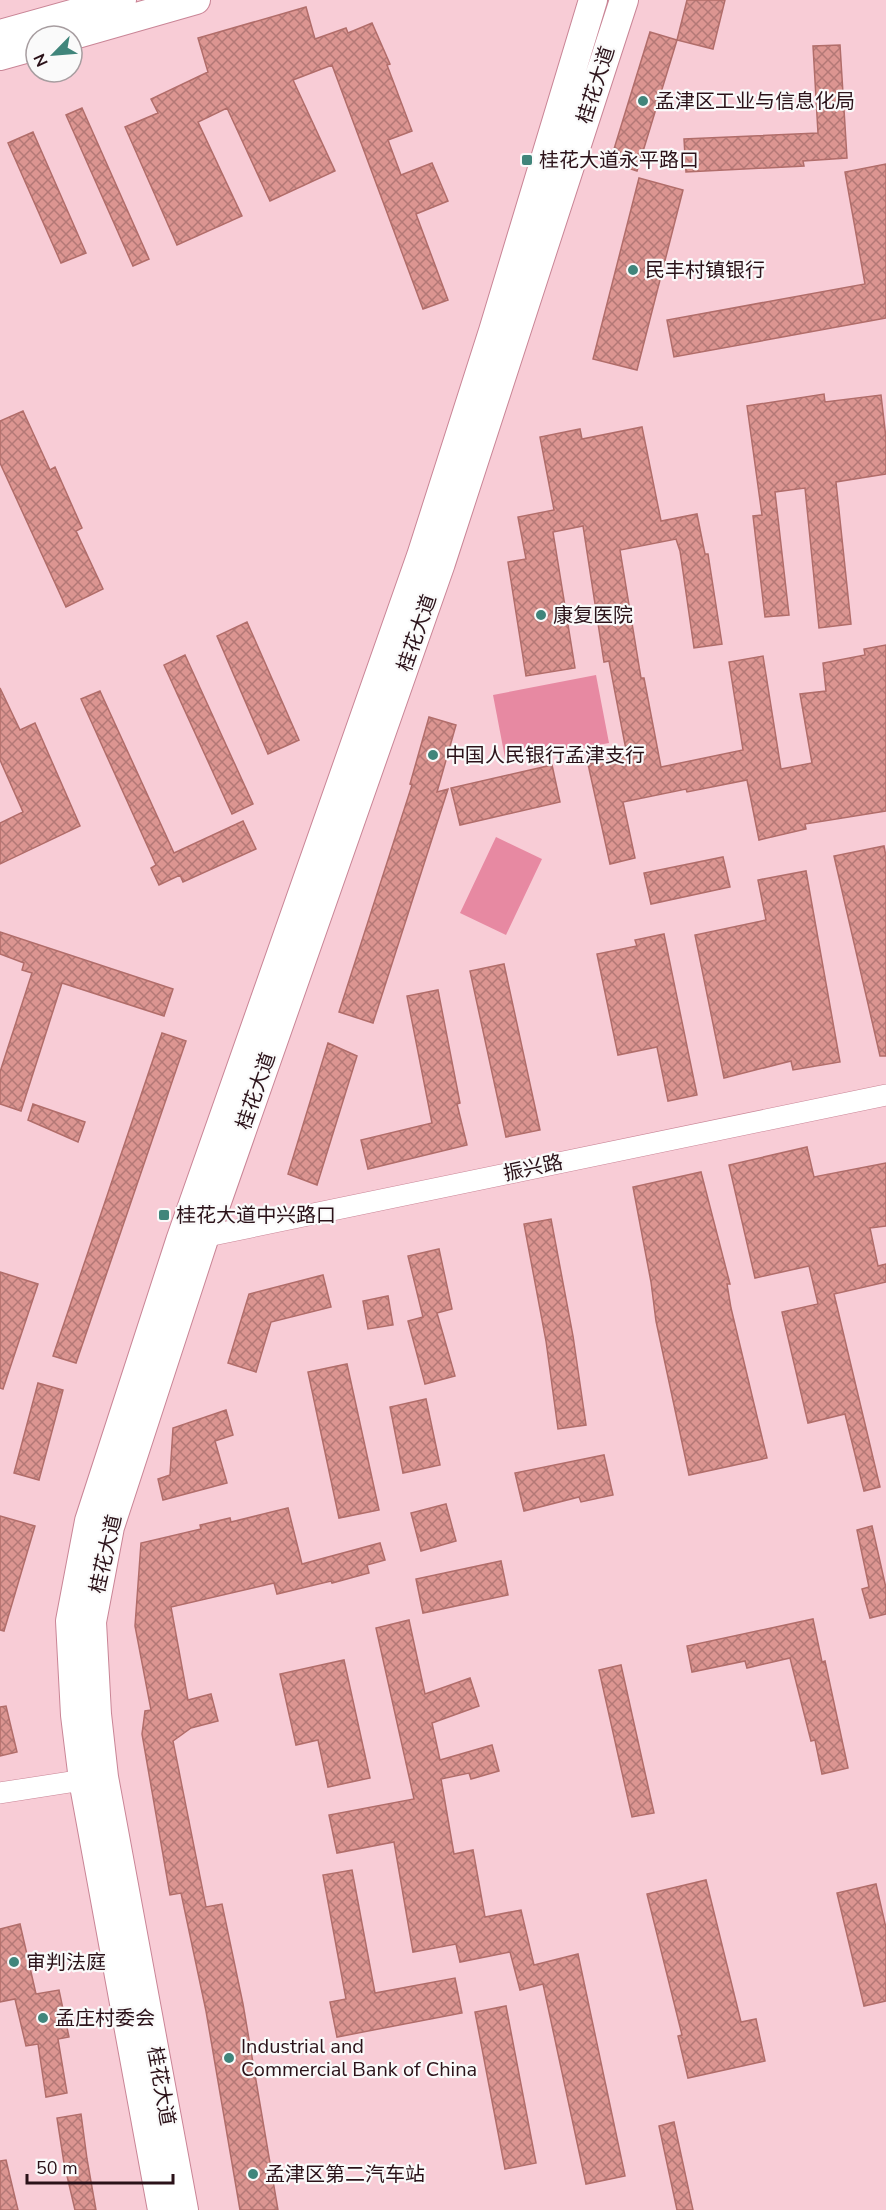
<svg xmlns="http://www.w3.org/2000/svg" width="886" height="2210" font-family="'Nunito Sans','Noto Sans SC',sans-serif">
<defs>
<pattern id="building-cross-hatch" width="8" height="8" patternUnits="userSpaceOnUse" patternTransform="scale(1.5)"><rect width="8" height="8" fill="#dc9591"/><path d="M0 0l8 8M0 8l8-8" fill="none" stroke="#b37876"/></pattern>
</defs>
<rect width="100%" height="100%" fill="#f8ccd6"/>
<path fill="#e789a2" d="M596,675l13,68 -103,20 -13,-68z
M496,837l46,22 -36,76 -46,-22z"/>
<path fill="url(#building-cross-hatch)" stroke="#b16d6a" stroke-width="1.5" d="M687,0h38l-12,49 -36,-9z
M306,7l9,32 31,-11 2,5 24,-10 18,41 -3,1 25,66 -24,9 13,35 31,-12 16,38 -32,13 32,86 -25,9 -91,-244 -39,15 42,91 -65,30 -43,-93 -29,14 44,94 -65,29 -52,-118 33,-14 -7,-14 57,-27 -10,-34z
M650,32l27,8 -40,131 -27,-9z
M840,45l7,113 -44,3 1,5 -118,6 -2,-33 134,-6 -5,-87z
M82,108l67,151 -16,7 -67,-151z
M33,132l53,121 -25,10 -53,-120z
M886,164v154l-212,39 -7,-37 198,-36 -20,-112z
M639,178l44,12 -46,180 -44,-11z
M824,394l1,8 56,-7 5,43v36l-50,8 15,142 -32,4 -14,-140 -30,4 14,123 -24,2 -12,-101 9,-1 -15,-109z
M23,411l27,59 5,-3 27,61 -6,3 27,58 -37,18 -66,-144v-42z
M642,427l19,94 36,-7 8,40h3l14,90 -28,4 -14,-97 -4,-12 -56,11 21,128h3l17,89 82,-17 -14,-88 34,-6 18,113 31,-6 -12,-69 26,-3 -3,-28 42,-8 -1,-6 22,-4v166l-81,13 1,5 -47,11 -12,-60 -60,12 -1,-3 -63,13 12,56 -25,6 -22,-100 39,-9 -18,-94 -5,1 -21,-136 -30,6 22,136 -49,8 -18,-114 18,-3 -8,-42 36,-7 -14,-73 40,-8 2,10z
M247,622l52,118 -31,14 -51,-118z
M185,655l68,149 -21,10 -68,-149z
M0,688l20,42 15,-7 45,103 -80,38v-41l23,-11 -23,-52z
M100,691l74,162 69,-32 13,28 -73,33 -3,-7 -21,10 -8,-17 5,-3 -75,-166z
M429,717l27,8 -19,67 11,-3 -75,234 -34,-11 73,-227 -2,-1z
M552,765l8,37 -100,23 -9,-37z
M884,846l2,10v200h-6l-46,-200z
M723,857l7,30 -79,17 -7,-31z
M806,871l34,191 -47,8 -2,-9 -67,17 -29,-143 71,-15 -8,-40z
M0,932l173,57 -9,27 -102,-33 -41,128 -21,-7v-32l32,-99 -10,-3 2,-7 -24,-9z
M664,934l33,161 -29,6 -11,-54 -39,8 -21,-101 40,-8 -2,-6z
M504,964l36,166 -34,7 -36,-166z
M438,990l22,113 -3,1 10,41 -99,24 -7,-29 71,-17 -25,-127z
M162,1033l24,8 -110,322 -23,-7z
M328,1043l29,13 -40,129 -29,-11z
M33,1104l52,18 -7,20 -50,-22z
M807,1147l7,30 72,-14v63l-16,2 8,38 8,-2v18l-52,12 46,193 -16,4 -19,-77 -37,9 -26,-111 36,-8 -9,-38 -54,12 -26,-113z
M701,1172l29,112h-3l4,24 36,150 -78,17 -33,-154 -5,-39 -18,-95z
M551,1219l22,117 13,89 -28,4 -12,-88 -22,-117z
M439,1249l13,60 -15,4 18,63 -30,8 -17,-63 15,-4 -15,-61z
M0,1272l38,12 -35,105 -3,-1z
M323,1275l8,32 -60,15 -15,50 -28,-9 21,-69z
M388,1296l5,29 -25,4 -5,-28z
M347,1364l32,146 -40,8 -31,-146z
M38,1383l25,7 -24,90 -25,-7z
M426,1399l14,66 -37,8 -13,-66z
M226,1410l7,25 -18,6 12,42 -64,17 -5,-21 12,-4 3,-47z
M604,1455l9,40 -32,7 -2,-5 -55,14 -9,-38z
M446,1504l10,37 -35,10 -10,-38z
M288,1508l14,56 78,-21 5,17 -18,5 2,8 -37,10 -1,-2 -54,13 -3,-11 -103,24 17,93 23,-6 7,27 -27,7 -18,13 33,166 16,-3 21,100 35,206h-38l-34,-199 -25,-118 -11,2 -28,-161 3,-23 6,-1 -16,-84 6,-83 60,-14 -1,-4 30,-7 1,4z
M0,1516l35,10 -31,105 -4,-1z
M872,1526l14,62v26l-16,4 -8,-29 7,-2 -12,-57z
M501,1561l7,34 -85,18 -7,-34z
M813,1619l9,43 3,-1 23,107 -26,6 -7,-34 -4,1 -21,-83 -43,10 -2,-7 -53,11 -5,-26z
M409,1620l16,74 45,-16 9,28 -47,17 8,37 52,-15 7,26 -28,8 -2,-6 -28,6 13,75 19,-4 12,67 36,-7 13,55 44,-11 47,222 -39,8 -43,-200 -23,6 -10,-38 -50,10 -4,-18 -43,8 -19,-110 -57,11 -8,-38 85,-16 -38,-171z
M344,1660l26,118 -42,9 -10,-47 -22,5 -16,-71z
M621,1665l33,148 -22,4 -33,-147z
M6,1706l11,46 -17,4v-49z
M352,1870l23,123 80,-15 7,35 -125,24 -7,-35 16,-3 -23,-124z
M706,1880l35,142 15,-3 9,42 -77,17 -10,-42 4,-1 -35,-141z
M876,1884l10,44v73l-22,5 -27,-113z
M20,1924l16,70 23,-4 10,47 -11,2 9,54 -21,4 -8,-53 -12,2 -11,-47 -15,3v-73z
M506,2006l30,157 -31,6 -30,-157z
M81,2114l6,45 9,51h-21l-11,-47 -7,-45z
M674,2122l19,88h-16l-18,-84z
M6,2160l12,50h-18v-49z"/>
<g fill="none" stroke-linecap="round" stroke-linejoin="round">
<g stroke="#c98596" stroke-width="22">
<path id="minor" d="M193,1239l693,-144
M0,1793l83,-13"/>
</g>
<g stroke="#c98596" stroke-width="30">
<path id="secondary" d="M0,34l122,-34
M70,36l126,-36
M0,56l36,-10
M162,2210l-79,-430 -8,-65 -5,-94 19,-100 91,-280 241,-685 72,-225 100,-331
M184,2210l-80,-433 -7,-63 -5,-92 18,-95 95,-291 236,-673 183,-563"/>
</g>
<use href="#minor" stroke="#fff" stroke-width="21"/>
<use href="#secondary" stroke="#fff" stroke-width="28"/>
</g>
<g fill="#40857b" stroke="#fafafa" stroke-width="2">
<circle cx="643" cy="101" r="6"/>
<rect x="521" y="154" width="12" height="12" rx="3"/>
<circle cx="633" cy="270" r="6"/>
<circle cx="541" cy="615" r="6"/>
<circle cx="433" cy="755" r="6"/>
<rect x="158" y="1209" width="12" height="12" rx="3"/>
<circle cx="14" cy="1962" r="6"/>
<circle cx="43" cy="2018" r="6"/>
<circle cx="229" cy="2058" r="6"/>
<circle cx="253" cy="2174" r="6"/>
</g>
<g text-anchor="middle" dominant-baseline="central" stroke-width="4.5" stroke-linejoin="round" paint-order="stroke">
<g font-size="20" fill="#2b1219" stroke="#fafafa">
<text transform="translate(596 85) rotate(-72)">桂花大道</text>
<text transform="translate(417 633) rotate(-71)">桂花大道</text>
<text transform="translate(256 1091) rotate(-71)">桂花大道</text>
<text transform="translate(533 1168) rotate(-12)">振兴路</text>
<text transform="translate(106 1554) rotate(-77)">桂花大道</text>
<text transform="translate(161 2086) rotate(80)">桂花大道</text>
</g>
<g font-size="20" fill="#2b1219" stroke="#fafafa" text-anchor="start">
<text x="655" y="101">孟津区工业与信息化局</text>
<text x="539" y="160">桂花大道永平路口</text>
<text x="645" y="270">民丰村镇银行</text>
<text x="553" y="615">康复医院</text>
<text x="445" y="755">中国人民银行孟津支行</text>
<text x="176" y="1215">桂花大道中兴路口</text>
<text x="26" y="1962">审判法庭</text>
<text x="55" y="2018">孟庄村委会</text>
<text x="241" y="2046">Industrial and<tspan x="241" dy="23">Commercial Bank of China</tspan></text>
<text x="265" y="2174">孟津区第二汽车站</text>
</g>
</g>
<g transform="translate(54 54) rotate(245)"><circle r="28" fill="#fafafa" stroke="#a79da0" stroke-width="1.5"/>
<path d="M0-4.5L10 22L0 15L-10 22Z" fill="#40857b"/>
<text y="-9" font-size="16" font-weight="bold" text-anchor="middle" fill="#2b1219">N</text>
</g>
<path d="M27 2174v9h146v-9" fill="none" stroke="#2b1219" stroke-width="3"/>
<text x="36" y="2174" font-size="18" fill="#2b1219" stroke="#fafafa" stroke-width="4.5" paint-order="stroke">50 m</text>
</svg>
